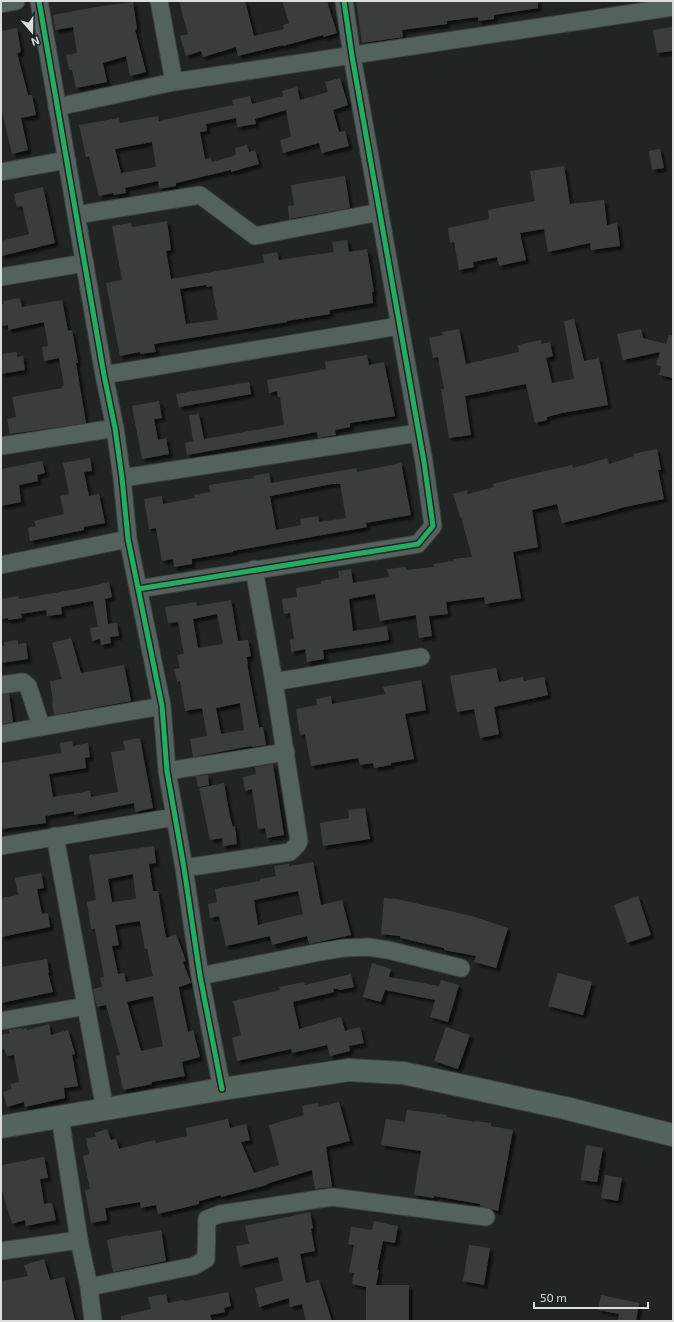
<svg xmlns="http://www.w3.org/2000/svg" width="674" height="1322" font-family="'Exo 2',sans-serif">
<defs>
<filter id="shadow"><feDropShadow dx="3.5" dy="3.5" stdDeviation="1" flood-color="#0009"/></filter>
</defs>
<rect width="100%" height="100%" fill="#202422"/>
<path fill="#3b3e3d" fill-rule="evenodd" filter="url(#shadow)" d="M179,1h66l9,35 30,-7 -1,-4 6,-2 -7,-22h45l10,32 -13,4 -1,-2 -40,11v-1l-45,11 -2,-9 -33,10 -2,-6 -15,5 -6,-20 8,-2z
M356,1h182v7l-44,7v4l-16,2v-4l-31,4v3l-45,6 1,7 -41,6z
M133,2l4,27 -2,1 11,42 -16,4 -4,-20 -23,7 4,19 -31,6 -4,-18h-3l-3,-15 11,-2 -4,-26 -18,3 -2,-15 48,-9z
M673,27v24l-16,2 -4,-23z
M17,28l4,24 -4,1 11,42h4l4,20 -15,3 7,32 -16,4 -11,-47v-76z
M340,78l8,27 -15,5 6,22 6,-1 4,15 -27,7 -3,-10 -36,10 -3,-13 11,-3 -5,-27 -31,9 1,5 -19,3 -1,-9 -30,6 1,7 -7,1 5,27 6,-1 1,4 24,-7 -1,-7 12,-3 2,7 6,-2 4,14 -28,8v-2l-55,13v3l-17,3 -1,-8 -33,7 1,5 -12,2 -1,-2 -14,3 -10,-40 -3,1 -7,-32 40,-7 1,5 38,-7 1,5 74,-16 -1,-5 18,-4 2,8 31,-8 -1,-5 15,-4 3,13 28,-8 -3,-10zM152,142l4,25 -35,6 -6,-24z
M660,149l4,19 -12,2 -3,-19z
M564,166l6,38 34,-4 3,25 10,-2 3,23 -29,4 -1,-7 -42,9 -4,-23 -24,4 6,27 -27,6 -2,-9 -24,5 1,5 -15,3 -5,-28 -4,1 -2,-15 41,-9 -1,-9 47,-9 -5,-30z
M345,176l5,32 -61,11 -1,-13 6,-1 -3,-20z
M43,187l12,56 -54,13v-15l28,-7 -7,-28 -5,1 -3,-13z
M167,221l4,29 -5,1 5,28 93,-16 -1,-8 14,-3 2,8 55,-8 -2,-10 15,-2 2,12 18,-3 7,43h-2l1,11 -43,7v4l-43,7v1l-133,22 2,8 -16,2v-2l-20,4 -14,-73 16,-3 -10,-54 19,-3 1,4zM206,285l1,2 5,-1 6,34 -32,4 -6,-35z
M20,298l2,9 40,-7 6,31 4,-1 6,33h-2l10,60 -76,11 -3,-15 9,-2 -4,-20 50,-9v-2h2l-5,-28 -15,3 -2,-14 6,-1 -4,-24 -36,8v-5l-7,1v-22h3l-1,-3z
M574,319l10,42 15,-3 9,47 -46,8 -15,4v3l-12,3 -9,-39 -61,12 6,39 -22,3 -8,-49h3l-6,-32 -5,1 -4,-20 14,-3 -1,-3 17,-3 7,35 53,-12 -1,-7 23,-5 1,4 8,-2 3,14 -7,2 6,25 22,-4 -10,-58z
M641,329l2,9 23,6 3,-9 4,1v42l-14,-3 2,-9 -5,-1 4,-13 -37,8 -6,-26z
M17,352v5l6,-1 2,14 -24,4v-15h2l-1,-5z
M367,355l2,10 15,-3 11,54 -45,7v4l-15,3 1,5 -18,3 -1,-6 -130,23 -2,-12 8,-2 -4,-26 10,-1 5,25 80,-14 -4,-28h-2l-1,-6 -8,2 -2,-13 59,-11 -1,-7z
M249,382l2,12 -72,13 -3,-13z
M159,401l3,17 -8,1 4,21 8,-2 3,16 -27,5 -10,-53z
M657,449l4,21h-3l6,29 -39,8 -28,8 -35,8 -5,-19 -25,6 6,37 -25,5 8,46 -36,6 -1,-7 -38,5 2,12 -19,2 3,20 -13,2 -3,-23 -36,6 -5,-27 -26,5 4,32 34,-5 2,14 -66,10 1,9 -17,3 -2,-13 -14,3 -1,-12 4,-1 -4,-26 -6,1 -2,-15 15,-2 -1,-9 25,-4v-3l18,-3 -1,-7 13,-2 2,14 36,-6 -2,-8 19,-2v3l28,-3 -1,-3 20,-3v-2l19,-2 -11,-40h-1l-7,-23 14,-4 1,4 26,-7 -1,-3 31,-8 48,-11 1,3 34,-10 2,6 25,-8 -1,-2z
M90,458l2,13 -8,1 5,24 10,-2 6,29 -21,4v3l-54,11 -2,-13 8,-2 -2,-5 30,-7 -4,-18 9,-2 -6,-31z
M42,461l3,12 -8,2 1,6 -19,4 2,17 -20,4v-37z
M401,463l10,52 -45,8 1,4 -134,24v1l-41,7v5l-18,3 -1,-8 -11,2 -6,-33 -7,1 -5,-30 18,-3 1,8 32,-6 -1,-3 16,-3 -1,-7 45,-7 -1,-2 16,-3 2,10 85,-15 1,4zM332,484h8l6,34 -27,4 -1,-6 -18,3 1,6 -25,5 -6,-34z
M109,582l3,15 -7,2 3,25 9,-1 2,13 -9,1 1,6 -10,2 -1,-6 -8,2 -2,-13 8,-1 -5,-26 -32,6 1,7 -15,2 -1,-6 -25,4 1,4 -14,2v-2l-7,1v-20l17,-3 1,3 64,-11z
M231,600l7,41 10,-1 3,16 -4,1 1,12 11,58h4l3,18 -14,2 -1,-1 -58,11 -3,-18 17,-3 -5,-28 -17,3 -5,-30 -3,1 -3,-13 6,-1 -3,-13 7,-1 -6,-32 -10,1 -3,-16 31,-5 1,4zM217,614l6,30 -25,4 -5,-29zM240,703l4,27 -23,4 -5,-26z
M71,638l10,35 43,-8 7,36 -77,14 -2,-13h1l-3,-21 12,-2 -10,-36z
M18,640v4l8,-1 2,16 -27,4v-17h3v-4z
M496,668l3,14 24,-5 1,4 20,-4 4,18 -54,12 5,27 -19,4 -6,-29 -17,3 -7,-36z
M421,680l5,30 -21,4 9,45 -23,4v2l-17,3 -1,-5 -13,2 -2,-7 -47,8 -6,-32 -5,1 -4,-26 21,-4 -1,-6 15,-3 1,8 53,-10 -2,-7z
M9,694l4,28 -12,2v-29z
M140,738l13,70 -18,4 -1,-9 -60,12v-4l-29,5 1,7 -45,6v-66l60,-10 -1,-10 12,-2 1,5 15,-3 2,14 -5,1 1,10 -37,6 4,23 37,-6 1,6 27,-5 -7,-40 14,-2 -2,-9z
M273,764l11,71 -17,3 -2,-10 -7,1 -6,-40 -7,2 -2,-14 13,-3 -1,-7z
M208,775l1,10 -11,2 -2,-11z
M224,783l6,34 3,10 2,-1 2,18 -14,2 -1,-8 -12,2 -11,-52z
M365,808l5,31 -47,7 -3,-23 29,-5 -1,-8z
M154,846l2,17 -7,1 4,27h5l8,47 10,-4 10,27 -3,1 8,21 -12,4v2l9,43 5,-2 7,27 -18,5 3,14 -33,6v2l-29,6 -7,-34 4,-1 -14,-50 -9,2 -4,-18 9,-2 -2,-9 4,-1 -9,-48h-4l-4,-27 9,-2 -7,-45zM133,874l3,25 -24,3 -4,-23zM140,921l5,28 2,-1 6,28 -27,6 -2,-9 -6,1 -6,-28 7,-1 -4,-20zM153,996l10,50 -22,5 -14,-49z
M313,862l8,43 21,-5 9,35 -42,9 -2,-8 -35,9 -2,-9 -44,10 -7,-30 -9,2 -2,-14 9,-2 -2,-13 45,-8v-2l16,-3 -2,-10 15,-2v2zM298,891l5,23 -45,11 -4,-25z
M41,873l3,15 -7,1 5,25 6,-1 2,14 -49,10v-39l17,-3 -3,-17z
M638,896l13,39 -24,8 -13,-38z
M384,898l13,1 75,17 36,12 -12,40 -22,-6 2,-6 -32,-6v-2l-44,-10v-2l-19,-2z
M47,959l2,14h-1l5,19 -52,11v-36z
M372,963l19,6 -2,8 50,9 2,-6 18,5 -11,37 -18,-5 5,-17 -50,-10 -4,12 -18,-5z
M558,973l34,9 -9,33 -35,-9z
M351,974l3,13 -14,3 -7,-2 1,4 -41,10 6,27 42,-12 4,14 15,-4 4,16 -15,3 1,5 -20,5 -3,-11 -35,8 -1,-4 -54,12 -5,-23 9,-3 -8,-34 47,-11 -1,-3 25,-5 1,3z
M49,1024l2,11 17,-5 7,24 -3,1 6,31 -14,2 1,10 -40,9 -1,-5 -17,5 -4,-15 9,-3 -2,-5 9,-2 -5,-27 -7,1 -3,-7 -3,1v-15l8,-2v-3l12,-2v1l6,-1v2z
M446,1027l24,8 -12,34 -24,-8z
M339,1102l11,39 -24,6 6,40 -17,2 -3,-19 -46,14 1,1 -46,12v-2l-22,6v3l-41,10 -2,-9 -15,3 -1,-6 -35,6 2,12 -16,3 -6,-33 5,-1 -7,-33 6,-2 -3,-16 10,-1 -1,-4 12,-4 4,11 5,-1 3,10 36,-9 1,3 31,-7 -1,-8 42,-9 2,9 16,-4 4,16 -9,2 13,31 25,-8 -10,-40 35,-10 -2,-9 16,-3v4z
M407,1110l40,5 -1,2 29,5v-1l16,2v3l22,4 -15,81 -18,-5v-2l-46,-8v2l-20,-3 7,-44 -40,-6 5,-26 19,3z
M586,1145l17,3 -6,34 -16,-2z
M44,1157l4,21 -8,1 4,25 8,-1 4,17 -30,6 -1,-6 -13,4 -11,-37v-22z
M605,1175l17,3 -4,23 -17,-3z
M310,1212l3,16 -2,1 4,22 -15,3 6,29 13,-3 13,41h-26l-4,-17 -12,3 -1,-9 -30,9 -4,-19 28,-7 -5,-24 -38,9 -4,-20 13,-2 -4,-18z
M374,1221l24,5 -3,17 -12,-2 -6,29h2l-3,15h33v36h-43v-34l-14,-3 2,-11 -5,-1 5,-27 -6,-1 3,-17 21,3z
M161,1230l5,31 -53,11 -6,-32 21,-5 1,1z
M469,1245l21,3 -6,37 -21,-4z
M44,1259l6,21 14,-3 11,44h-74v-40l27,-5 -4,-11z
M228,1292l3,14 -7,2 1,4 -15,3 2,6h-91v-5l30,-7 -3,-12 18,-3 2,9 15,-3 1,1z
M601,1295l38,8 -3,18h-18l1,-7 -21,-4z"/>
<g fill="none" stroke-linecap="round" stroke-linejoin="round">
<g stroke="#3f4140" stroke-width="19">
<path id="street" d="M39,1l65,374 11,53 7,50 6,61 34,167 5,65 17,97 16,108 22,113
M159,1l15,81
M1,4l15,-3
M57,107l117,-25 499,-75
M1,172l66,-12
M76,215l124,-20 55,41 125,-24
M1,277l84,-14
M104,375l295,-49
M1,446l114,-18
M122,478l296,-45
M1,565l127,-26
M138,589l280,-45 15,-18 -9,-64 -72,-406 -8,-55
M274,682l147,-25
M1,685l22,-3 5,4 13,40
M1,734l161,-28
M167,771l119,-19
M55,836l50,274
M1,846l174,-29
M184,868l106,-16 7,-7 2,-4 -25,-159 -20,-113
M200,976l120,-24 24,-4 24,-1 20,3 73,18
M1,1021l85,-15
M60,1117l19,123 10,47 4,34
M1,1251l78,-11
M89,1287l105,-21 12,-7 1,-40 13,-5 112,-17 154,20"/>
</g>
<g stroke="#3f4140" stroke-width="24">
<path id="secondary" d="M1,1127l221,-38 127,-19 54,3 162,35 108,27"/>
</g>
<use href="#street" stroke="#54625d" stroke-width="17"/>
<use href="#secondary" stroke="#54655e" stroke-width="22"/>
<g stroke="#1f2523" stroke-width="8">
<path id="cycleway" d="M39,1l65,374 11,53 7,50 6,61 34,167 5,65 17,97 16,108 22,113
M138,589l280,-45 15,-18 -9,-64 -72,-406 -8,-55"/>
</g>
<use href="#cycleway" stroke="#26ab63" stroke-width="5"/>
</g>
<rect width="674" height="1322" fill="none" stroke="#dadedd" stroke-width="4"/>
<g transform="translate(32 32) rotate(160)" stroke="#1f2523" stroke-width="3" paint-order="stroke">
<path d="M0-3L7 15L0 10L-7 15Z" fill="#dadedd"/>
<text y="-6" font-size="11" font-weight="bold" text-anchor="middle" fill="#dadedd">N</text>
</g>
<path d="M534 1302v6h114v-6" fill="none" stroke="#dadedd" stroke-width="2"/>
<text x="540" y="1302" font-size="12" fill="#dadedd" stroke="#1f2523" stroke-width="3" paint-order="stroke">50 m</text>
</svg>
